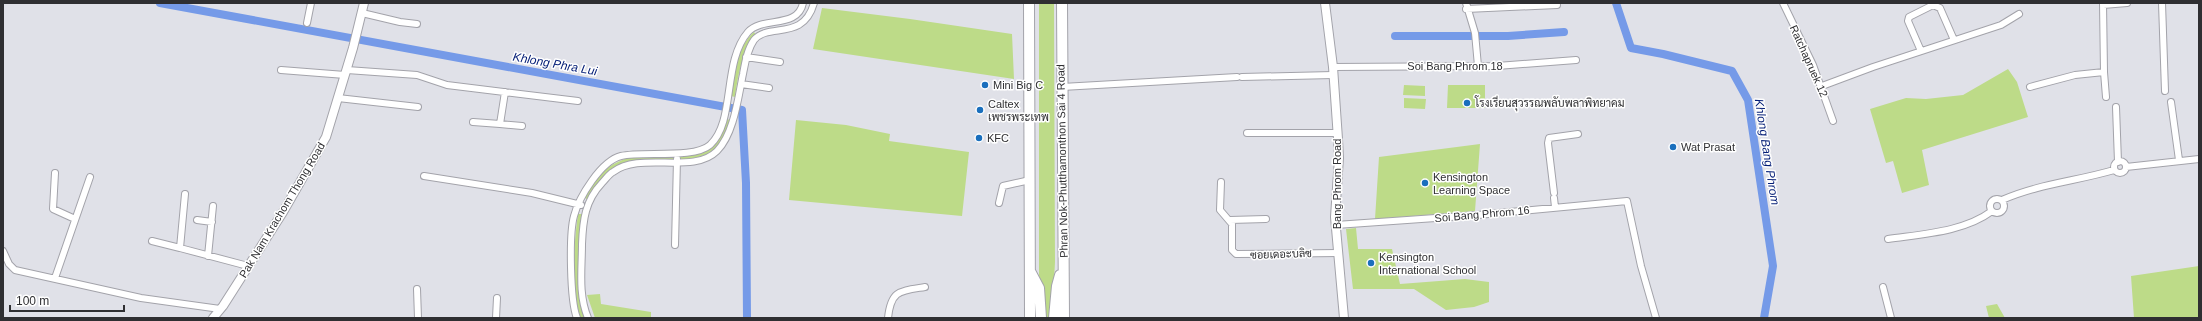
<svg xmlns="http://www.w3.org/2000/svg" width="2202" height="321" font-family="Arial,Sarabun,sans-serif">
<rect width="100%" height="100%" fill="#e0e1e8"/>
<path fill="#bddb88" d="M1039,3h15l1,259 -3,56h-8l-1,-21 -4,-22z
M822,8l88,11 102,15 2,45 -201,-30z
M754,32l2,3c-14,18 -18,39 -21,62l-4,-1c4,-22 5,-48 23,-64z
M2008,69l9,13 11,35 -106,33 7,35 -27,8 -9,-32 -7,2 -16,-54 36,-11 20,1 37,-4z
M1404,85l21,1v10l-22,-1z
M1448,85h37v23h-38z
M1404,98l22,1 -1,10 -21,-1z
M727,119l3,1c-6,30 -21,37 -50,40v-5c30,-7 36,-5 47,-36z
M796,120l50,5 44,9 -1,7 80,11 -7,64 -173,-16z
M1480,144l-5,67 -100,8 4,-62z
M635,156h38v5l-59,8 -26,31 -4,-3c15,-23 23,-34 51,-41z
M578,214h4l-3,73 1,17 6,14h-5c-11,-25 -7,-76 -3,-104z
M1356,228l2,21h34l8,35 65,-5 24,3v20l-15,5 -28,3 -32,-21h-61l-7,-60z
M2199,266v52h-65l-3,-42z
M600,294l1,10 50,8v6h-56l-8,-23z
M1997,304l8,14h-16l-3,-12z"/>
<g fill="none" stroke-linecap="round" stroke-linejoin="round">
<path stroke="#759ae8" stroke-width="8" d="M160,3l582,107 4,73 1,135
M1616,3l15,45 32,6 69,17 16,29 25,166 -9,52
M1395,36h113l56,-4"/>
<g stroke="#a3a3aa" stroke-width="8">
<path id="minor" d="M1466,3l9,30 3,33
M1783,3l30,62 20,56
M2103,3l1,69 2,25
M2162,3l3,88
M2103,5l24,-2
M1466,9l91,-4
M362,13l38,9 17,2
M307,23l4,-20
M1921,51l-13,-30 1,-4 24,-12 7,3 14,32
M746,57l34,5
M1333,67l164,-1 79,-6
M281,70l64,5
M347,70l70,5 30,10 131,16
M1242,77l91,-2
M741,84l28,4
M1822,86l51,-19 128,-42 18,-11
M1062,87l175,-10
M2030,87l45,-12 29,-3
M505,92l-5,32 22,2
M338,98l80,9
M2171,102l8,58
M2116,107l2,55
M473,122l27,2
M1247,133h91
M2114 167a6 6 0 1 1 12 0a6 6 0 1 1-12 0Z
M2126,167l73,-8
M55,173l-2,36 22,10
M424,176l108,17 49,12
M1221,182l-1,28 12,14v26l4,4 103,-1
M1554,193l-6,-50 1,-5 29,-4
M185,194l-5,54 68,18
M1554,198l1,9
M1990 206a7 7 0 1 1 14 0a7 7 0 1 1-14 0Z
M2002,200c36,-16 75,-19 112,-30
M999,203l4,-17 27,-6
M197,220l15,2
M1230,220l36,-1
M1336,225l142,-10 149,-14 14,65 15,52
M1888,239c34,-5 76,-7 104,-28
M152,241l28,7
M675,245l2,-86
M3,251l6,13 6,6 126,28 79,11
M208,256l5,-50
M55,278l35,-101
M1883,287l8,31
M417,289l1,29
M496,318l1,-20
M577,318c-7,-17 -8,-84 -3,-102 5,-19 27,-55 47,-60 22,-5 73,3 89,-11 26,-24 12,-83 38,-113 14,-16 50,-3 55,-29
M588,318c-10,-24 -6,-49 -6,-74 1,-24 3,-43 20,-61 4,-4 7,-9 11,-11 28,-21 80,3 104,-21 17,-17 21,-53 26,-77 2,-11 4,-24 11,-34 15,-18 49,2 60,-37
M888,318c3,-28 12,-27 37,-31"/>
</g>
<g stroke="#a3a3aa" stroke-width="10">
<path id="tertiary" d="M1325,3l8,64 5,72 1,19 -4,59 9,101
M213,318l10,-12 60,-94 43,-75 27,-89 11,-45"/>
</g>
<g stroke="#a3a3aa" stroke-width="12">
<path id="primary" d="M1029,3l1,315
M1062,3l2,315
M1030,271l9,17 2,30
M1054,318l3,-32 3,-11"/>
</g>
<use href="#minor" stroke="#fff" stroke-width="6"/>
<use href="#tertiary" stroke="#fff" stroke-width="8"/>
<use href="#primary" stroke="#fff" stroke-width="10"/>
</g>
<g fill="#1a6fbd" stroke="#fff" stroke-width="1.5">
<circle cx="985" cy="85" r="4"/>
<circle cx="1467" cy="103" r="4"/>
<circle cx="980" cy="110" r="4"/>
<circle cx="979" cy="138" r="4"/>
<circle cx="1673" cy="147" r="4"/>
<circle cx="1425" cy="183" r="4"/>
<circle cx="1371" cy="263" r="4"/>
</g>
<g text-anchor="middle" dominant-baseline="central" stroke-width="3" stroke-linejoin="round" paint-order="stroke">
<g font-size="11" fill="#2f2f32" stroke="#fff">
<text transform="translate(1809 61) rotate(66)">Ratchapruek 12</text>
<text x="1455" y="66">Soi Bang Phrom 18</text>
<text transform="translate(1062 161) rotate(-91)">Phran Nok-Phutthamonthon Sai 4 Road</text>
<text transform="translate(1337 184) rotate(-90)">Bang Phrom Road</text>
<text transform="translate(282 210) rotate(-59)">Pak Nam Krachom Thong Road</text>
<text transform="translate(1482 214) rotate(-5)">Soi Bang Phrom 16</text>
<text transform="translate(1281 254) rotate(-2)">ซอยเดอะบลิซ</text>
</g>
<g font-size="11" fill="#2f2f32" stroke="#fff" text-anchor="start">
<text x="993" y="85">Mini Big C</text>
<text x="1475" y="103">โรงเรียนสุวรรณพลับพลาพิทยาคม</text>
<text x="988" y="104">Caltex<tspan x="988" dy="13">เพชรพระเทพ</tspan></text>
<text x="987" y="138">KFC</text>
<text x="1681" y="147">Wat Prasat</text>
<text x="1433" y="177">Kensington<tspan x="1433" dy="13">Learning Space</tspan></text>
<text x="1379" y="257">Kensington<tspan x="1379" dy="13">International School</tspan></text>
</g>
<g font-size="12" font-style="italic" fill="#031d76" stroke="#fff">
<text transform="translate(555 64) rotate(10)">Khlong Phra Lui</text>
<text transform="translate(1767 152) rotate(81)">Khlong Bang Phrom</text>
</g>
</g>
<rect width="2202" height="321" fill="none" stroke="#2f2f32" stroke-width="8"/>
<path d="M10 305v6h114v-6" fill="none" stroke="#2f2f32" stroke-width="2"/>
<text x="16" y="305" font-size="12" fill="#2f2f32" stroke="#ffffff" stroke-width="3" paint-order="stroke">100 m</text>
</svg>
